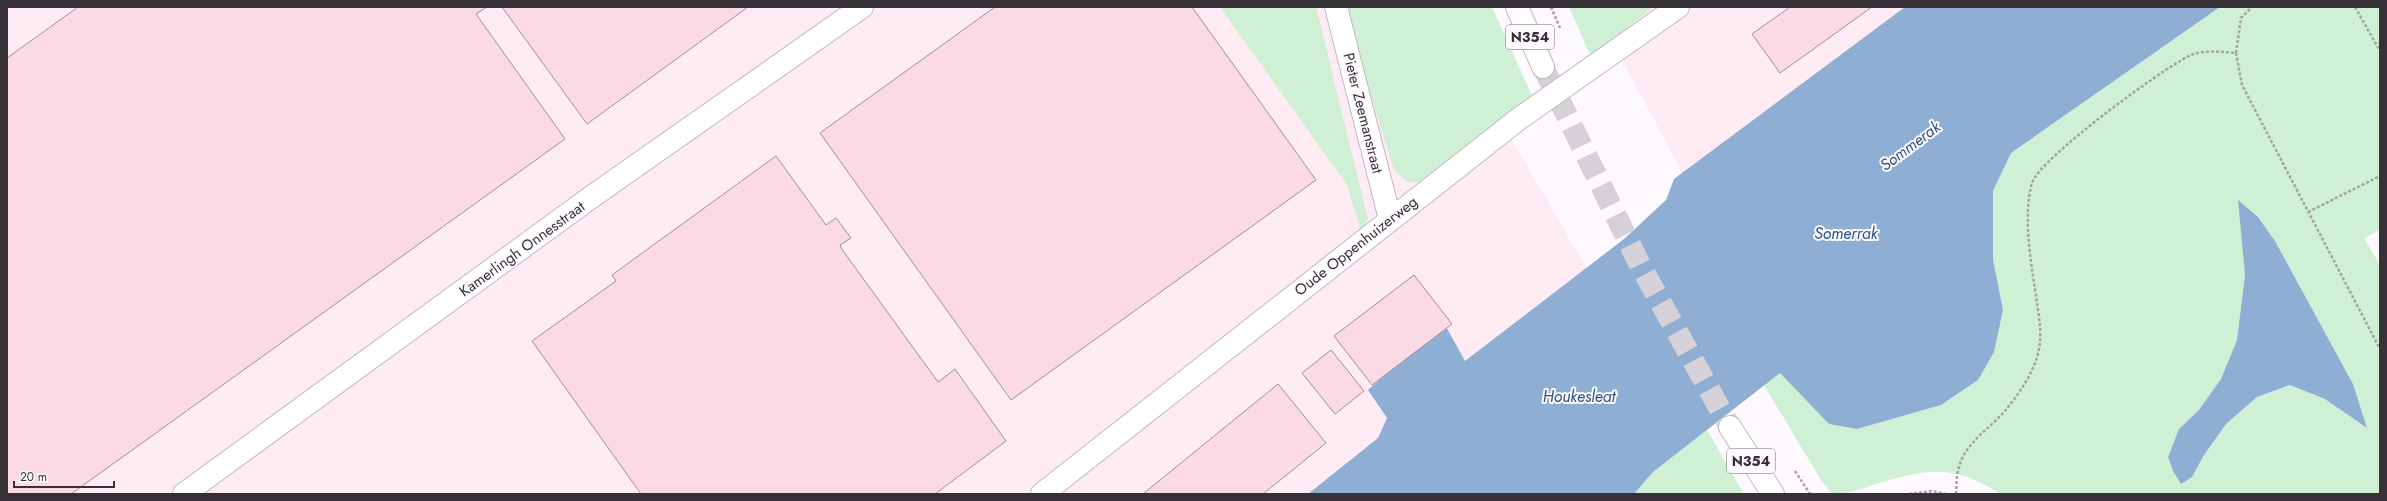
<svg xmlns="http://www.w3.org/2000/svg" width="2387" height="501" font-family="Jost,sans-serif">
<rect width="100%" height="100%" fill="#fdf9fe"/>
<path fill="#feebf4" d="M7,7h1428l160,276 -274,211h-1314z
M1594,7h353l-252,190z"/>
<path fill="#d0f0d5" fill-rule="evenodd" d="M1220,7h96l52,211 -7,14 -14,-47z
M1347,7h145l42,93 -109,83 -18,-1 -13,-12 -38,-122z
M1569,7h84l-62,50z
M2220,7h160v223l-16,8 16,27v229h-379c-48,-30 -73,-26 -125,-10 -16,5 -28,10 -44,10l-11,-14 -57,-95 16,-13 49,52 28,5 84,-24 37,-25 25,-70 -10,-51v-68l18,-38zM2239,201l19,16 17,24 78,143 13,43 -41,-28 -34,-14 -34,12 -31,27 -22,31 -12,22 -19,-6 -5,-14 11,-28 20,-19 22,-31 16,-39 8,-65z
M1707,430l37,64h-110l19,-22z"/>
<path fill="#8eaed4" d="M1905,7h315l-209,146 -18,38v68l10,51 -9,42 -16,28 -37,25 -84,24 -28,-5 -49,-51 -127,99 -19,22h-326l70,-56 9,-20 -19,-28 76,-67 21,38 159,-122 42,-39 8,-21z
M2238,200l20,17 17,24 78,143 14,44 -42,-29 -35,-14 -33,12 -31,27 -22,31 -12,22 -11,7 -8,-13 -5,-14 11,-28 20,-19 22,-31 16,-39 8,-65z"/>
<path fill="#fbdae5" stroke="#a09096" d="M78,7h409l-11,7 89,125 -494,355h-64v-436z
M502,7h246l-161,117z
M995,7h197l124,173 -305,220 -191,-267z
M1790,7h82l-92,66 -28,-39z
M776,156l50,69 10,-7 15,20 -11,7 1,3 97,134 17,-13 51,72 -71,53h-294l-109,-153 84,-60 -4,-6z
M1414,275l38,49 -80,61 -38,-49z
M1331,350l33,41 -29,23 -33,-41z
M1278,384l48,59 -63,51h-120z"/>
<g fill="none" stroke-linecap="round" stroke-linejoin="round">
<path stroke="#d5d1d6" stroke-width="22" stroke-dasharray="22 11" stroke-linecap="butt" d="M1543,67l98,200 89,160"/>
<g stroke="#c2b7c3" stroke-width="24">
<path id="minor" d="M1336,7l54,212
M184,494l406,-296 272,-191
M1042,494l478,-376 158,-111"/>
</g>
<g stroke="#c2b7c3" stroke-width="24">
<path id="major" d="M1517,7l26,60
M1730,427l43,67"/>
</g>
<path stroke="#a5a1a6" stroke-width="2.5" stroke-dasharray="3 2" stroke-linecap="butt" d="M1551,7l9,21
M2355,7l25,44
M2236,53l5,-35 11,-11
M2308,212l72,-36
M1795,471l15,23
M1909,494l23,-3 14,3
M1956,494c1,-9 0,-19 3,-27 6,-24 30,-38 45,-55 15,-18 31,-41 35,-63 3,-14 0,-32 -2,-46 -5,-36 -15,-84 -5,-120 7,-24 130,-114 157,-127 14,-7 32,-4 47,-3l6,32 138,264"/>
<use href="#minor" stroke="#fff" stroke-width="22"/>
<use href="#major" stroke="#fff" stroke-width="22"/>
</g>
<g text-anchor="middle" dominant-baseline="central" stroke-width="4" stroke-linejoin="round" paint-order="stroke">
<g fill="#fdf9fe" stroke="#726d72" stroke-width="1">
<rect x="1506" y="25" width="48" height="24" rx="3"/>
<rect x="1727" y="449" width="48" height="24" rx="3"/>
</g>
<g font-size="14" font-weight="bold" fill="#363136">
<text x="1530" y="37">N354</text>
<text x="1751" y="461">N354</text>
</g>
<g font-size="15" fill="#363136" stroke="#fdf9fe">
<text transform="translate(1363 113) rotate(76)">Pieter Zeemanstraat</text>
<text transform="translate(1356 246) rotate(-38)">Oude Oppenhuizerweg</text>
<text transform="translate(522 249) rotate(-36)">Kamerlingh Onnesstraat</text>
</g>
<g font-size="16" font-style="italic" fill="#285385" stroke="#fdf9fe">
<text transform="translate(1910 146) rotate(-37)">Sommerak</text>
<text x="1846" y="233">Somerrak</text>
<text x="1579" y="396">Houkesleat</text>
</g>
</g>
<rect width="2387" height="501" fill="none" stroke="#363136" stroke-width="16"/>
<path d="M14 481v6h100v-6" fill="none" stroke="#363136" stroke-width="2"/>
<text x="20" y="481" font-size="12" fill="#363136" stroke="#fdf9fe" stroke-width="3" paint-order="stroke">20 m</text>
</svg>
